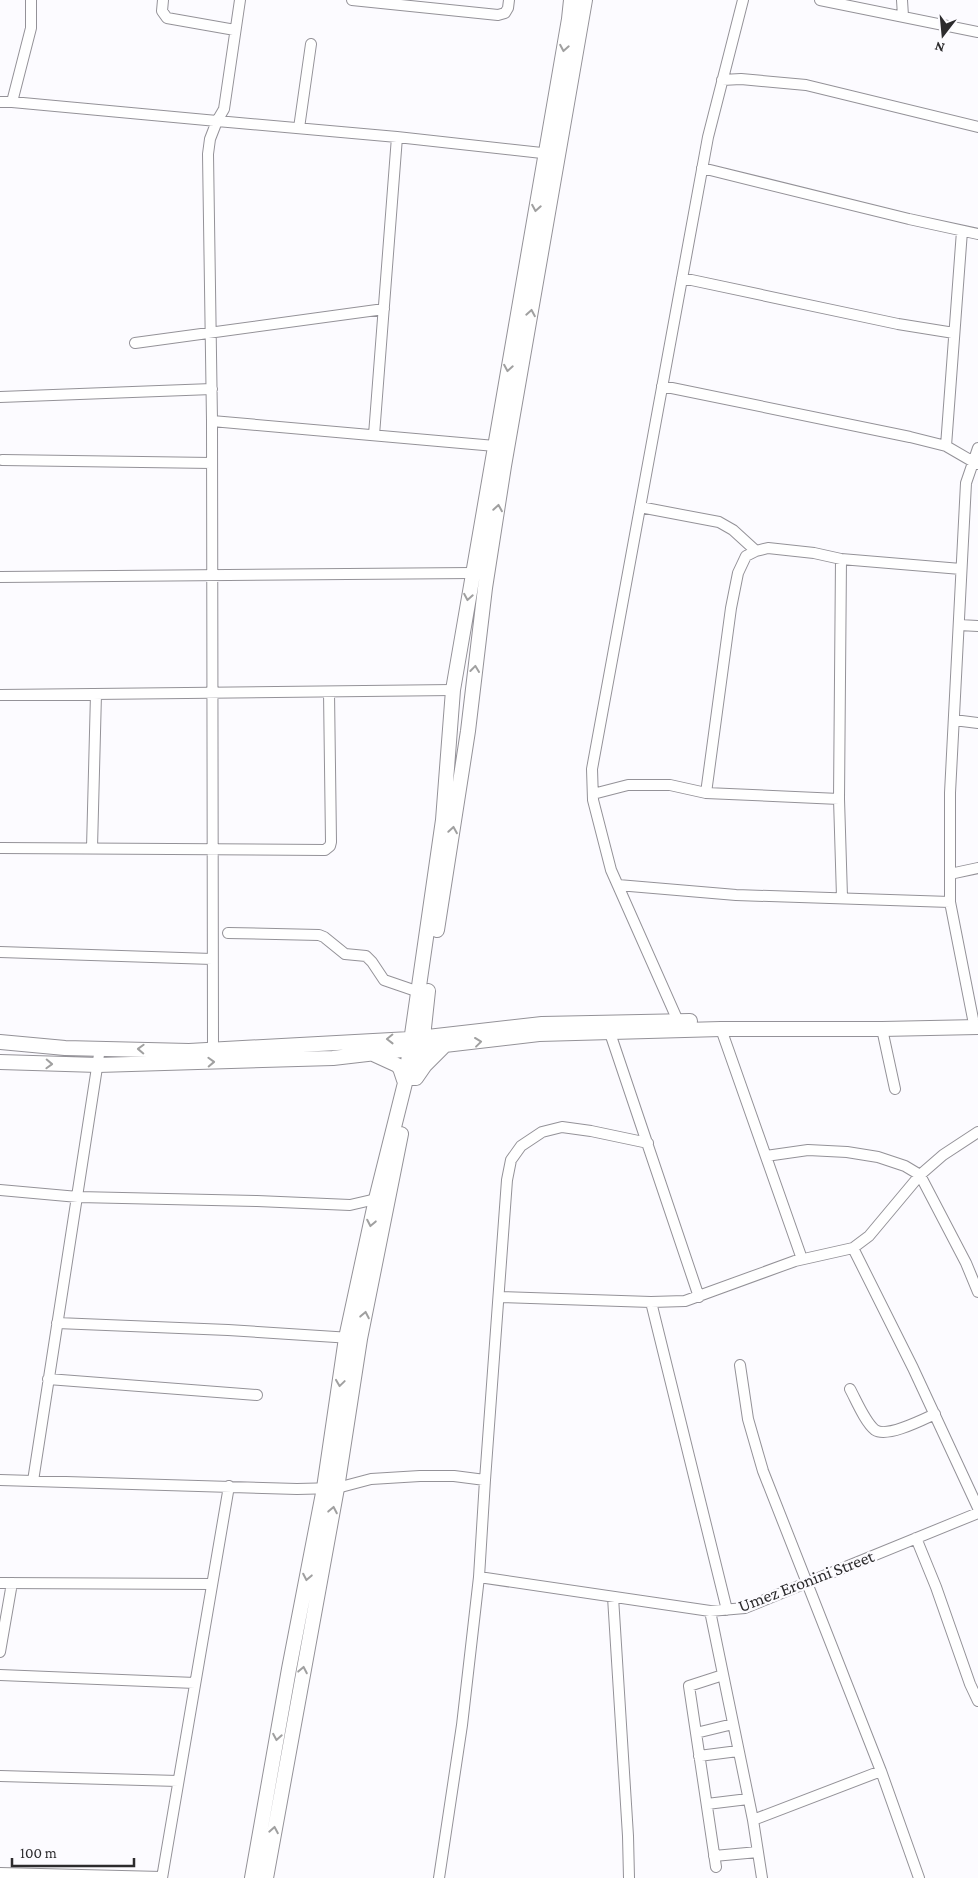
<svg xmlns="http://www.w3.org/2000/svg" width="978" height="1878" font-family="'Crimson Pro',serif">
<rect width="100%" height="100%" fill="#fcfbff"/>
<g fill="none" stroke-linecap="round" stroke-linejoin="round">
<g stroke="#949298" stroke-width="12">
<path id="minor" d="M163,0l-1,11 5,7 68,12
M240,0l-16,109 -7,12 180,16 154,17
M352,0l146,15 7,-2 3,-5 1,-8
M820,0l158,32
M902,0l1,16
M722,80l19,-1 65,6 172,42
M0,102h12l19,-74v-28
M12,102l205,19 -7,18 -2,15 4,267 1,628
M299,128l12,-84
M702,168l207,51 69,15
M682,278l216,46 56,9
M135,343l249,-34
M662,386l248,51 36,9 31,18
M0,397l212,-8
M212,421l283,25
M374,435l23,-298
M946,446l16,-215
M2,460l210,3
M640,507l79,15 14,8 23,21
M841,559l-2,240 3,98
M0,577l472,-4
M959,625l19,1
M0,695l453,-5
M954,720l24,3
M706,793l25,-185 7,-35 8,-17 10,-5 12,-3 46,5 27,6 120,10
M593,794l35,-9h42l36,8 133,6
M0,848l325,2 5,-4 1,-4 -2,-150
M92,848l4,-154
M950,874l28,-6
M618,885l118,10 214,7
M228,933l91,2 5,2 21,17 21,2 6,6 12,18 35,12
M0,952l212,7
M973,1019l-23,-117v-109l16,-310 12,-35
M678,1021l-67,-151 -18,-70 -1,-31 116,-632 35,-137
M721,1029l81,230
M882,1029l13,60
M610,1033l89,264
M766,1156l42,-6 39,2 31,5 27,9 15,9 46,88 12,29
M0,1190l78,7 179,4 93,4 26,-6
M853,1248l60,120 65,140
M499,1297l152,5 34,-1 110,-40 58,-13 16,-12 51,-61 23,-20 35,-23
M651,1302l76,308
M57,1323l171,7 123,8
M740,1365l8,54 15,52 118,300 38,107
M48,1379l209,16
M850,1389c6,11 15,33 25,41 12,8 47,-10 60,-16
M0,1480l297,9 40,-1 34,-9 49,-3h34l31,4
M33,1481l67,-433
M916,1538l20,49 34,97 8,17
M479,1577l231,34 35,-3 233,-95
M0,1583l212,1
M613,1597l15,239 1,42
M710,1611l43,209 9,58
M0,1652l12,-69
M0,1675l195,8
M696,1733l37,-9
M699,1756l39,-5
M0,1776l178,5
M707,1804l41,-5
M753,1820l128,-49
M714,1856l44,-4
M716,1867l-27,-181 34,-11
M0,1873l162,4
M162,1878l67,-392
M439,1878l23,-153 17,-148 6,-97 22,-300 4,-20 10,-14 21,-14 20,-5 29,4 57,12"/>
</g>
<g stroke="#949298" stroke-width="16">
<path id="major" d="M437,930l31,-199 17,-143 19,-122 81,-466
M0,1042l65,6 124,3 221,-12 132,-15 148,-3
M373,1054l24,11 3,3 4,12
M0,1062l98,3 235,-7 206,-24 182,-5h161l96,-2
M413,1078l10,-41 5,-46
M416,1078l9,-13 20,-20
M252,1878l37,-209 35,-181 22,-150 30,-139 29,-116 38,-263 10,-130 116,-671 2,-19
M266,1878l71,-390 23,-149 41,-205"/>
</g>
<use href="#minor" stroke="#fff" stroke-width="10"/>
<use href="#major" stroke="#fff" stroke-width="14"/>
</g>
<defs><path id="oneway-chevron" d="M-2-3.5L2.5 0L-2 3.5" fill="none" stroke-width="1.6" stroke-linecap="round" stroke-linejoin="round" transform="scale(1.25)"/></defs>
<g stroke="#a0a0a0">
<use href="#oneway-chevron" transform="translate(564 48) rotate(100)"/>
<use href="#oneway-chevron" transform="translate(536 208) rotate(100)"/>
<use href="#oneway-chevron" transform="translate(531 313) rotate(-80)"/>
<use href="#oneway-chevron" transform="translate(508 368) rotate(100)"/>
<use href="#oneway-chevron" transform="translate(498 508) rotate(-81)"/>
<use href="#oneway-chevron" transform="translate(468 597) rotate(100)"/>
<use href="#oneway-chevron" transform="translate(475 669) rotate(-83)"/>
<use href="#oneway-chevron" transform="translate(453 830) rotate(-81)"/>
<use href="#oneway-chevron" transform="translate(390 1039) rotate(179)"/>
<use href="#oneway-chevron" transform="translate(478 1042) rotate(-7)"/>
<use href="#oneway-chevron" transform="translate(141 1049) rotate(-178)"/>
<use href="#oneway-chevron" transform="translate(211 1062) rotate(-2)"/>
<use href="#oneway-chevron" transform="translate(49 1064) rotate(2)"/>
<use href="#oneway-chevron" transform="translate(371 1223) rotate(101)"/>
<use href="#oneway-chevron" transform="translate(365 1315) rotate(-79)"/>
<use href="#oneway-chevron" transform="translate(340 1383) rotate(98)"/>
<use href="#oneway-chevron" transform="translate(333 1510) rotate(-79)"/>
<use href="#oneway-chevron" transform="translate(307 1577) rotate(101)"/>
<use href="#oneway-chevron" transform="translate(303 1670) rotate(-79)"/>
<use href="#oneway-chevron" transform="translate(277 1737) rotate(100)"/>
<use href="#oneway-chevron" transform="translate(274 1830) rotate(-80)"/>
</g>
<g text-anchor="middle" dominant-baseline="central" stroke-width="4.5" stroke-linejoin="round" paint-order="stroke">
<g font-size="18" fill="#2c2b2d" stroke="#fcfbff">
<text transform="translate(806 1581) rotate(-21)">Umez Eronini Street</text>
</g>
</g>
<g transform="translate(943 35) rotate(196)" stroke="#fcfbff" stroke-width="4" paint-order="stroke">
<path d="M0-4L9 19L0 12L-9 19Z" fill="#2c2b2d"/>
<text y="-8" font-size="14" font-weight="bold" text-anchor="middle" fill="#2c2b2d">N</text>
</g>
<path d="M12 1858v8h122v-8" fill="none" stroke="#2c2b2d" stroke-width="2.5"/>
<text x="20" y="1858" font-size="15" fill="#2c2b2d" stroke="#fcfbff" stroke-width="4" paint-order="stroke">100 m</text>
</svg>
